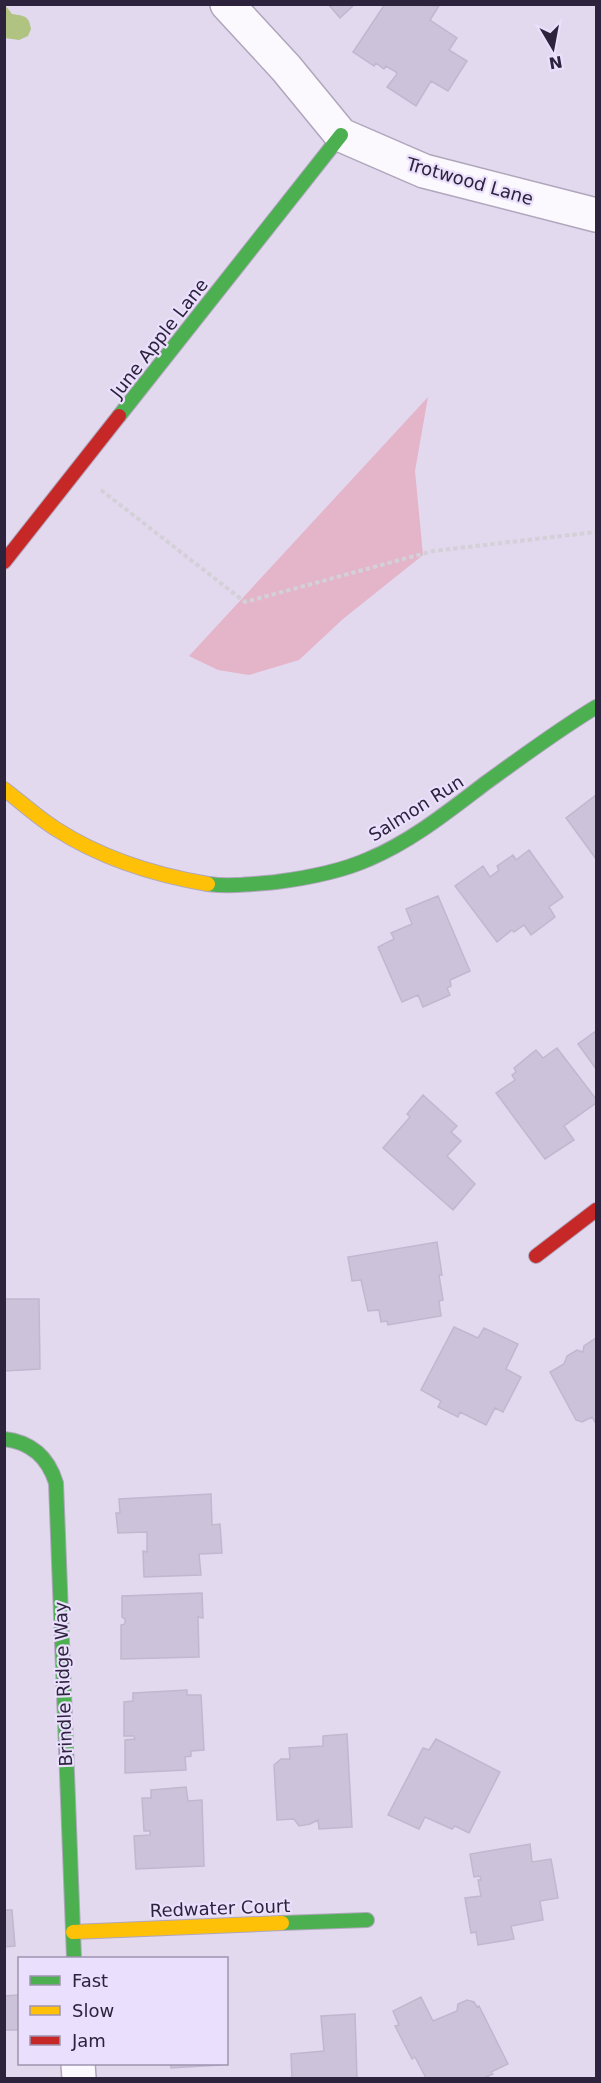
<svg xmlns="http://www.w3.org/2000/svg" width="601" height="2083" font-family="'DejaVu Sans',sans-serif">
<rect width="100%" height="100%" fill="#e2d9ef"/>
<path fill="#e4b4c9" d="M428,397l-13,74 8,84 -80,64 -44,41 -50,15 -31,-5 -29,-14z"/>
<path fill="#b0c381" d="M5,5l7,9c12,2 17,1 19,15l-3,7 -9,4 -14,-2z"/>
<path fill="#ccc2da" stroke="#c1b7cf" stroke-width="1.5" d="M328,4h27l-15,14z
M385,4l54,2 -9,14 27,18 -8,12 18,11 -19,30 -17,-10 -15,25 -29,-19 10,-13 -1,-2 -10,-6 -2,3 -8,-6 -2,3 -21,-14z
M596,795v64l-30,-41z
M529,850l34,47 -14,10 6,10 -24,18 -7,-10 -10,7 -2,-2 -15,12 -42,-56 28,-20 7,11 9,-7 -2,-4 16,-11 3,5z
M438,896l32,75 -20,9 1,6 -4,2 3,7 -27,12 -5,-12 -16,7 -24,-55 16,-8 -3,-6 21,-9 -6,-15z
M596,1031v38l-18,-25z
M557,1048l39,51v4l-32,23 10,14 -29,19 -49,-66 19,-13 -3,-5 4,-3 -2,-4 22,-18 7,8z
M423,1095l34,31 -6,6 10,9 -14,15 28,28 -22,26 -70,-62 27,-31 -3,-3z
M437,1242l5,33h-3l4,25 -4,1 2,15 -53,9 -1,-4 -6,1 -2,-12 -11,1 -7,-31 -9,1 -4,-24z
M4,1299h35l1,70 -36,2z
M454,1327l24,11 6,-10 34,16 -12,25 15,8 -18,35 -8,-4 -9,17 -26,-13 -2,5 -20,-10 3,-6 -20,-11z
M596,1338v86l-4,-7 -10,5 -6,-2 -26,-48 14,-8 3,-8 10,-6 6,2 1,-6z
M211,1494l1,31 8,-1 2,29 -23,1 2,21 -57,2 -1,-26 4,1v-20l-29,1 -2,-20h4l-1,-14z
M202,1593l1,25 -5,-1 1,40 -78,2v-34l4,-1v-5l-3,-2v-21z
M187,1690v5h14l3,55 -13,1v5l-6,1 1,13 -61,3v-33l10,-1 -1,-3h-10v-34l9,-1v-8z
M347,1734l5,93 -33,2 -1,-9 -8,4 -11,2 -5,-7 -17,1 -3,-55 7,-6h9l-1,-11 34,-2v-10z
M436,1739l64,33 -31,61 -14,-7 -3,3 -27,-12 -6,12 -31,-14 35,-67 6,2z
M186,1787l2,14 14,-1 2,66 -68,3 -2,-33 16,-1v-4h-6l-2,-33h9v-8z
M530,1844l2,18 19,-3 7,39 -18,3 3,19 -32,6 3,13 -36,6 -2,-13 -5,1 -6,-35 16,-2 -3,-16h3l-1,-4 -6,1 -4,-23z
M4,1910h8l3,36 -11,1z
M18,1995v35h-14v-34z
M421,1997l12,24 24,-10 1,-7 9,-4 7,2 3,5 2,-1 29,58 -17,8 2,2 -9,4h-58l-11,-21 -3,2 -17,-33 4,-1 -6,-14z
M355,2014l2,64h-65l-1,-24 33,-3 -3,-35z
M167,2064h53v1l-49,3v-3z"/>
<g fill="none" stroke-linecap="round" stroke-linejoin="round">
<g stroke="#afa6bc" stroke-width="36">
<path id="street" d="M227,4l59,64 55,67 83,36 172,44
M78,2064l1,14"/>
</g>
<g stroke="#afa6bc" stroke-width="16">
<path id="fast" d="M119,416l222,-281
M208,884c23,3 45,0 68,-2 31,-4 64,-10 93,-23 43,-18 81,-49 118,-77 36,-26 71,-52 109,-75
M4,1439c27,3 44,18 52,44l18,475
M282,1923l85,-3"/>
</g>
<g stroke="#afa6bc" stroke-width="16">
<path id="slow" d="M4,789c17,13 33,28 52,40 45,29 99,46 152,55
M73,1932l209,-9"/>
</g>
<g stroke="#afa6bc" stroke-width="16">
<path id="jam" d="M4,562l115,-146
M536,1256l60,-46"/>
</g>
<path stroke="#d3d0d7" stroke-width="4" stroke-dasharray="4.5 3" stroke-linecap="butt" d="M101,490l144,112 188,-51 163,-19"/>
<use href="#street" stroke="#fbf9fd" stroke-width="33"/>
<use href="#fast" stroke="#4caf50" stroke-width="14"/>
<use href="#slow" stroke="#ffc107" stroke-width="14"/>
<use href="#jam" stroke="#c62828" stroke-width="14"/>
</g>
<g text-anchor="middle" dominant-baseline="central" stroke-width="4.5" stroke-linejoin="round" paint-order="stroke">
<g font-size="18" fill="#2e233d" stroke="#eadffc">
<text transform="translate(470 181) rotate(16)">Trotwood Lane</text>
<text transform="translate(159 338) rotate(-52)">June Apple Lane</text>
<text transform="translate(416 808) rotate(-32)">Salmon Run</text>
<text transform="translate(63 1684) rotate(-92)">Brindle Ridge Way</text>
<text transform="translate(220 1908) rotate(-2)">Redwater Court</text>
</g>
</g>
<rect width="601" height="2083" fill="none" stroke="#2e233d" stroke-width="12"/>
<rect x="18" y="1957" width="210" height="108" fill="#eadffc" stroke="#9f94b0" stroke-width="1.5"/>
<rect x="30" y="1976" width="30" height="9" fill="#4caf50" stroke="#9f94b0" stroke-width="1.5"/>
<text x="72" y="1987" font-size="18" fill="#2e233d">Fast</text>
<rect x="30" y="2006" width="30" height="9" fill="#ffc107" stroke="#9f94b0" stroke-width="1.5"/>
<text x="72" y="2017" font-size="18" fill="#2e233d">Slow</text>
<rect x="30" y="2036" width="30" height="9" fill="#c62828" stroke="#9f94b0" stroke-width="1.5"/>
<text x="72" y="2047" font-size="18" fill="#2e233d">Jam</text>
<g transform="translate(553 48) rotate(170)" stroke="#eadffc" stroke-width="4.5" paint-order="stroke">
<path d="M0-4.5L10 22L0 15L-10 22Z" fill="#2e233d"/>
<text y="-9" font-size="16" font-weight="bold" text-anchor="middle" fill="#2e233d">N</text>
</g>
</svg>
